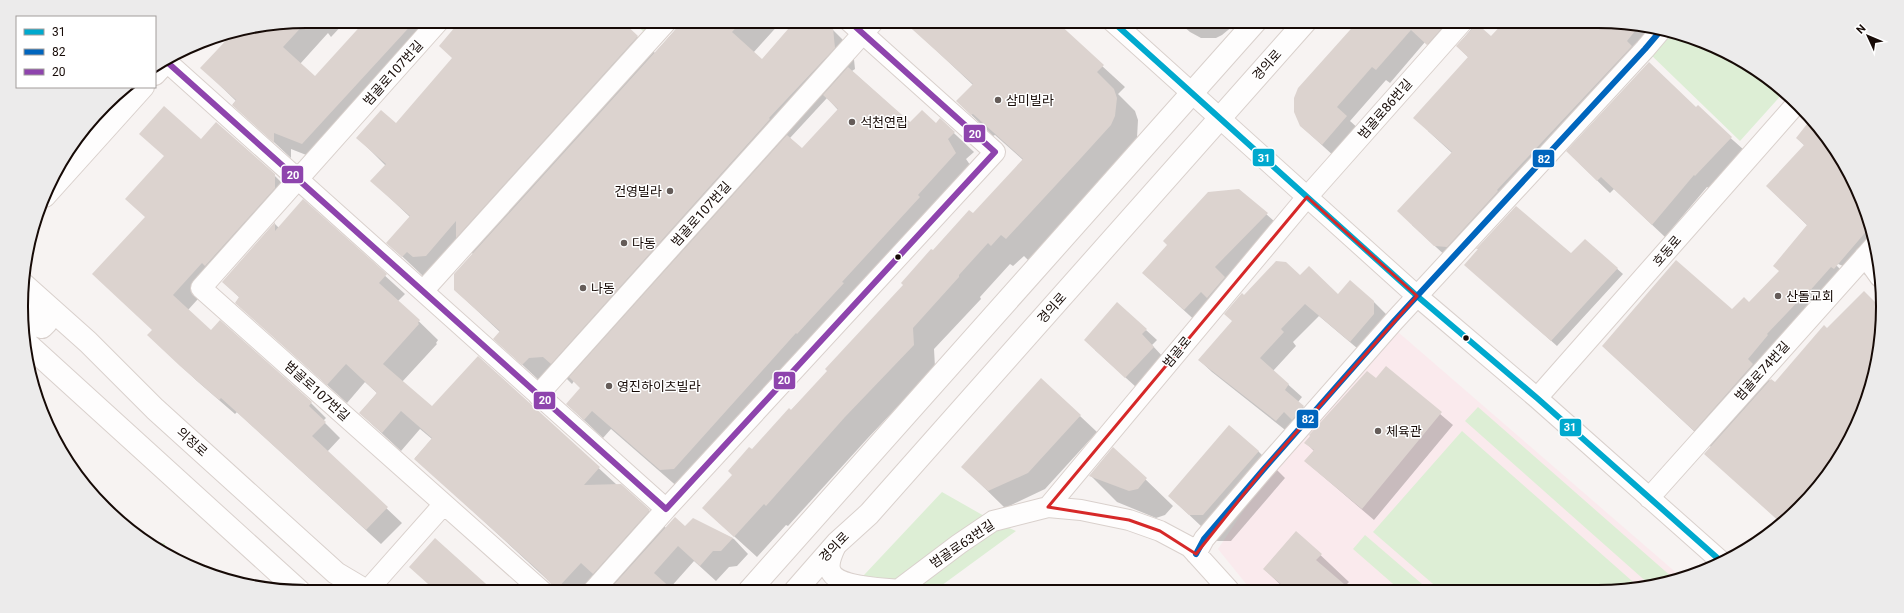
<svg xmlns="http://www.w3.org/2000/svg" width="1904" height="613" font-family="Roboto,'Noto Sans KR',sans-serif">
<rect width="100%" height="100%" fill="#f7f3f2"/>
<path fill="#faeaed" d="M1398,332l282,244 -45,14h-384l-33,-41 50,-75z"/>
<path fill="#ddeed5" d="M632,21h22l-10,11z
M1666,30l41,13 49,26 28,23 -44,49 -92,-89z
M1478,407l195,171 -23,7 -185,-164z
M1462,431l178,157 -5,2h-195l-67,-58z
M942,492l51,29 23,10 -82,60h-85z
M1365,535l64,55h-29l-47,-41z
M145,542l20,1v10z"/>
<path fill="#0003" fill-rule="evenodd" d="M306,21h40l-15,16 -3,-4 -28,31 15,13 52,-56h80l-128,139 -28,-11v9l-58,-54 3,-3 -34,-33 26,-29 -2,-5 25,-8z
M462,21h158l35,32 21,-24 3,-8h108l-3,4 -3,-3 -28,31 9,7 35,-39h27l29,29 2,19 -3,2 59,53h25l4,-4 34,32 -8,7 9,13 -295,317 -69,-60 -8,9 -36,-34 14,-16 -7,-7 -2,3 -7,-7 -21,8 -49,-46 5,-7 -45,-42 18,-36 -5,-5 -34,27 -6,-5 -5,5 -35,-33 22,-26 -38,-36 14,-15 -28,-28 38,-14 57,-65zM827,98l11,12 -36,40 -12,-12z
M905,21h148l72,66 -7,7 17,17 3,9 -1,18 -5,8 -30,34 -74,80 -4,-4 -11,10 -3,-2 -30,33 1,2 -47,50 1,18 -68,72 -79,87 -2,-1 -29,32 -54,-49 30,-33 19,-24 77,-80 104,-119 40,-37 50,-55 -28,-25 -2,1 -36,-35 16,-16z
M1177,21h62l-17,14 -6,3h-15l-11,-6z
M1359,21h107l-25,37 -16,-16 -35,41 -4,-3 -36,41 10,9 -24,28 -36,-33z
M1506,21h92l55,6 -204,232 -37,-34 40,-72 -24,-22 41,-73 -12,-12 17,-20 17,11z
M126,87h12l-24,26 -9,-7 13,-14z
M1697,108l47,42 -35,38 -2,-1 -42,50 -51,-48 -4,4 -30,-29z
M1812,120l23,28 26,49 17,54 1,10 -13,14 -33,-13 21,21 -87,96 8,4 52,-53 56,-19 -6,51 -32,87 -134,-2 -108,-101 129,-35 18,-8 30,-32 28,-45 -41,-40 38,-40 -8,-8z
M202,140l72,35 15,15 -72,88 -29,32 23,21 100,72 15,15 -3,3 17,17 -13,14 75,71 -21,21 -144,-132 -2,2 -38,-33 -33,-31 -11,-20 -7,-112z
M1239,190l44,39 -53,54 10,10 -17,20 -6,-6 -17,18 -57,-52z
M303,201l102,93 -7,7 40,39 -2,3 1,1 -35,38 30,26 46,-51 139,128 32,26 17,17h19l8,-9 41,20 14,15 -11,12 -8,1 -13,14 -22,-20 -25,28 3,2h-63l2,-1 -10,-9 -10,10 -36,1 -3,-8 -137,-126 17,-19 -12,-10 -19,22 -41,-38 17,-20 -12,-11 -18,21 -111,-101 4,-4 -17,-16 52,-58 4,4z
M1585,240l38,34 -66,72 -86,-76 101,-16z
M1300,277l38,19 35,5 13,13 1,13 -23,27 -45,-38 -26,26 3,4 -23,25 29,26 -4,5 18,18 -27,13 -77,-61 -13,-12 34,-39 11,-25z
M1146,330l11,10 -5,5 12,13 -28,29 -41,-37z
M1386,368l67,57 -79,95 -69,-59 9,-10 -8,-8 70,-64z
M1080,416l17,16 -52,57 -40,19 -42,-41z
M1113,448l60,58 -8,9 -9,3 -39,-16 -26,-26z
M1258,451l27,27 -54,63h-14l-48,-45z
M1296,532l53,50 -4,4 4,4h-63l-22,-21z
M1052,584l6,7h-35l-1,-5z
M499,589l3,3h-6z"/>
<path fill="#dcd3cf" d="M307,21l-24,26 32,29 50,-55h50l-113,123 -28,-11v10l-42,-38 4,-5 -36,-32 34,-36 17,-6z
M460,21h162l16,15 -182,202v-17l-30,35 -13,1 -6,-5 -5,5 -16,-14 24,-27 -40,-35 16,-17 -30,-26 25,-28 15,13 56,-65 -13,-12z
M678,21h64l-10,11 30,27 33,-38h30l8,7 2,20 -66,70 1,1 -219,245 -8,-7 -14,1 -7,7 -29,-26 7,-8 -46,-41v-16l222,-245z
M903,21h153l48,44 -7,7 17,17 3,9 -2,18 -4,9 -30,33 -75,81 -5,-4 -10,11 -3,-3 -29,32v2l-46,51 1,17 -69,72 -79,89 -2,-2 -30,33 -32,-29 30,-33 -4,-4 21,-24 3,2 37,-41 2,2 36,-39 -2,-2 78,-84 -2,-2 30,-34 2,1 36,-40 4,3 50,-54 -50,-45 -2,1 -15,-14 17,-17z
M1358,21h90l-21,24 -16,-15 -35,40 -4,-3 -35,40 10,9 -25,29 -22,-19 -6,-14v-14l4,-10z
M1474,21l17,15 14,-15h93l42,4 -13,16 5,5 -135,144 1,1 -51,56 -13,-1 -37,-35 55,-59 -39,-34 55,-61 -12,-11 16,-17z
M1649,62l47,45 2,-2 34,32 -37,39 -1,-1 -42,50 -51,-48 -4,4 -31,-30z
M848,67l62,55 12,-12 14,13 4,-5 15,14 -7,7 8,14 -38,42 2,2 -78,85 2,1 -47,51 -1,-1 -122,136 -14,1 -68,-59 -8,9 -18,-16 14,-16 -11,-11 218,-242 15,13 36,-39 -15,-14z
M164,106l37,33 15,-17 59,52v14l-70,78 -3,-3 -29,32 38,35 9,-10 92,82 -3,4 17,16 -14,14 76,71 -22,23 -145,-132 -2,2 -39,-34 -33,-31 5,-5 -60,-56 53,-57 -20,-18 39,-43 -25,-22z
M1811,119l24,29 26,49 9,30 -36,42 -3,-2 -24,27 -1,-1 -39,41 1,1 -20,24 5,5 -59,67 -92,-85 74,-86 56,49 12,-12 5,5 30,-31 -6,-5 34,-41 -41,-39 38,-41 -8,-7z
M1239,189l29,24 -53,54 10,10 -18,21 -6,-6 -17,18 -42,-37 25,-28 -4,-4 45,-49z
M303,199l84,75 -8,9 41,37 -2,3 1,1 -36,40 49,42 46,-50 122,111 -16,18 37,-1 29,26 -57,64 -12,-11 -27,29 -3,-8 -12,-13 -125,-112 18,-21 -31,-27 -19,22 -23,-20 18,-20 -31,-29 -19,21 -92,-82 4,-6 -17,-15 53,-60v9z
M1516,206l55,47 14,-14 33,29 -67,73 -87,-76 14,-16h-2z
M1276,261l10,1 14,13 9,-9 29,28 12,-14 24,21v13l-24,28 -45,-38 -24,25 3,3 -24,26 29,26 -4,6 19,16 -12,14 -8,-8 -8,9 -78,-61 34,-39 -8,-7 18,-21 2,2z
M1864,291l19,19 -6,52 -32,87 -59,72 -4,3 -78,-70 67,-75 4,3 49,-57 3,3z
M1117,302l30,27 -5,5 12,13 -29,31 -41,-38z
M1386,366l56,46 -80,97 -58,-48 10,-11 -10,-7 6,-7 -1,-1 58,-64 9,7z
M1041,378l40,37 -53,58 -40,18 -27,-24z
M1229,425l30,26 -56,64h-14l-21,-19z
M1113,447l34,31 -9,11 -9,2 -40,-15z
M675,517l10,9 8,-8 40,20 -12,13h-8l-13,15 -22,-20 -24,27 20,18h-61l-3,-2z
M1296,531l26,23 -6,6 35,30h-63l-25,-21z
M435,538l60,54h-58l-28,-25z"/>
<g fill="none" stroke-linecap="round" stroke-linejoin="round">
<g stroke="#d9d0cc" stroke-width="22">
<path id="minor" d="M439,21l-238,267 342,304
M1112,21l305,275 120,102 186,165
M167,62l499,447 329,-357 -146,-131
M155,75l12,-13
M45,197l99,-110
M1865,256l15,21
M423,291l244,-270
M538,395l336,-374
M1537,398l260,-295
M1649,498l227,-254
M1048,507l259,-310 156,-176
M837,543c-3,7 -9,18 -7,26 3,18 52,19 68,21l61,-46 34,-23 55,-14 33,3 48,10 31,11 30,16 39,43
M1196,554l8,-15 59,-69 132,-150 250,-271 17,-20
M367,591l77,-87
M593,591l73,-82"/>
</g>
<g stroke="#d9d0cc" stroke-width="24">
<path id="tertiary" d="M23,284l65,58 67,67 181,164 32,19
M22,313l14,12 6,2 4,-4 -1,-6 -17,-15
M24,341l275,250
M749,591l507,-570
M795,591l42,-48 32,-29 437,-493"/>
</g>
<use href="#minor" stroke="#fefdfd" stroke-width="20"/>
<use href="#tertiary" stroke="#fefdfd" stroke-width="22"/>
<g stroke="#fff" stroke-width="9">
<path id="bus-1" d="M1112,21l305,275 120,102 186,165"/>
</g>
<g stroke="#fff" stroke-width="9">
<path id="bus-2" d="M1196,554l8,-15 59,-69 132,-150 250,-271 17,-20"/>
</g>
<g stroke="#fff" stroke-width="9">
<path id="bus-3" d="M167,62l499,447 329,-357 -146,-131"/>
</g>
<use href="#bus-1" stroke="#00a9ce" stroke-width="6"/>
<use href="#bus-2" stroke="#0065bd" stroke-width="6"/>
<use href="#bus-3" stroke="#8e44ad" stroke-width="6"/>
</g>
<path fill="none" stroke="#d62828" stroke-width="3" stroke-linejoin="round" d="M1307,197l110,99 -154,174 -67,84 -36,-23 -31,-11 -81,-13z"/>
<g fill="#655c59" stroke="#fff" stroke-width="1.5">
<circle cx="998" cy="100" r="4"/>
<circle cx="852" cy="122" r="4"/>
<circle cx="670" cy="191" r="4"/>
<circle cx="624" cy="243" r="4"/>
<circle cx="583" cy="288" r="4"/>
<circle cx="1778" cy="296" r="4"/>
<circle cx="609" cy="386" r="4"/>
<circle cx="1378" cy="431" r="4"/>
</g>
<g fill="#160a06" stroke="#fff" stroke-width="1.5">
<circle cx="898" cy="257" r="3.5"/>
<circle cx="1466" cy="338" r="3.5"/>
</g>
<g text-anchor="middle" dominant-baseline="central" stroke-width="3" stroke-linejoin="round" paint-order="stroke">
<g font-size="13" fill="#160a06" stroke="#fff">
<text transform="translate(1267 65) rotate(-48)">경의로</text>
<text transform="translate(393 73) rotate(-48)">범골로107번길</text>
<text transform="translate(1385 109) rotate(-49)">범골로86번길</text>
<text transform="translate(701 214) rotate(-48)">범골로107번길</text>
<text transform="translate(1667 251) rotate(-49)">호동로</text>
<text transform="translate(1052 308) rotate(-48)">경의로</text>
<text transform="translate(1177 352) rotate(-50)">범골로</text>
<text transform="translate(1762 371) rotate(-48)">범골로74번길</text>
<text transform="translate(317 391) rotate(42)">범골로107번길</text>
<text transform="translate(192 442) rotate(42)">의정로</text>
<text transform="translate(962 544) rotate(-34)">범골로63번길</text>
<text transform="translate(834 547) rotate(-46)">경의로</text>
</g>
<g font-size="13" fill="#160a06" stroke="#fff" text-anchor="start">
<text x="1006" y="100">삼미빌라</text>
<text x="860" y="122">석천연립</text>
<text x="662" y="191" text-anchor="end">건영빌라</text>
<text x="632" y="243">다동</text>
<text x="591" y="288">나동</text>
<text x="1786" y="296">산돌교회</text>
<text x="617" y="386">영진하이츠빌라</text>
<text x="1386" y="431">체육관</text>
</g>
</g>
<path d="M0 0H1904V613H0ZM306 28H1598A278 278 0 0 1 1876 306V307A278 278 0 0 1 1598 585H306A278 278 0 0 1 28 307V306A278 278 0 0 1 306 28Z" fill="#ecebeb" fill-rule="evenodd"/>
<path fill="none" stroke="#160a06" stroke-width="2" d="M306 28H1598A278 278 0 0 1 1876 306V307A278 278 0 0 1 1598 585H306A278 278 0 0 1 28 307V306A278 278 0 0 1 306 28Z"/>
<g stroke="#fff" stroke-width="1.5">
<rect x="963" y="124" width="23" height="19" rx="4" fill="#8e44ad"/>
<rect x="1252" y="148" width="23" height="19" rx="4" fill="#00a9ce"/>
<rect x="1532" y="149" width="23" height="19" rx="4" fill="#0065bd"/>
<rect x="281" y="165" width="23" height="19" rx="4" fill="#8e44ad"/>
<rect x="773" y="371" width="23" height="19" rx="4" fill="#8e44ad"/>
<rect x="533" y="391" width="23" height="19" rx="4" fill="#8e44ad"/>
<rect x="1296" y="409" width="23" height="20" rx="4" fill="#0065bd"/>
<rect x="1559" y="418" width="23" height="19" rx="4" fill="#00a9ce"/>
</g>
<g font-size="11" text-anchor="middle" font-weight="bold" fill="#fff">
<text x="975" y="138">20</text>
<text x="1264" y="162">31</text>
<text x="1544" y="163">82</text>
<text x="293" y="179">20</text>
<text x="784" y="384">20</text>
<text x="545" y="404">20</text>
<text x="1308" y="423">82</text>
<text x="1570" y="431">31</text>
</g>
<rect x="16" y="16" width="140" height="72" fill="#ffffff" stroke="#a29d9b"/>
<rect x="24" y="29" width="20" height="6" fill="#00a9ce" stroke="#a29d9b"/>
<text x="52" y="36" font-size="12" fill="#160a06">31</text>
<rect x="24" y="49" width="20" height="6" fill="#0065bd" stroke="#a29d9b"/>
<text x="52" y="56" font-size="12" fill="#160a06">82</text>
<rect x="24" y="69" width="20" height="6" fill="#8e44ad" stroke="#a29d9b"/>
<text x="52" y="76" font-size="12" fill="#160a06">20</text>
<g transform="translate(1868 36) rotate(314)" stroke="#ffffff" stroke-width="3" paint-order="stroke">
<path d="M0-3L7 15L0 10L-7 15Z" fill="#160a06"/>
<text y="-6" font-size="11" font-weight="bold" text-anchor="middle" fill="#160a06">N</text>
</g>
</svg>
